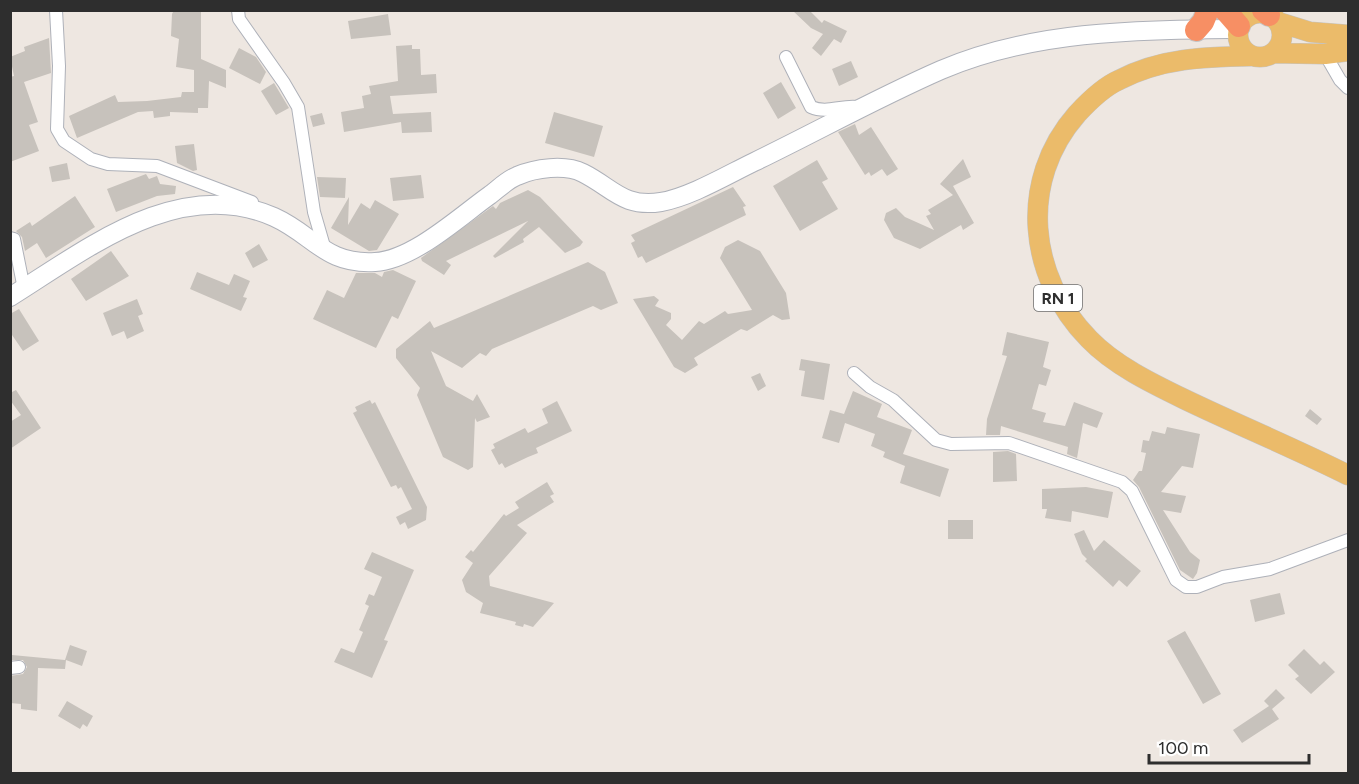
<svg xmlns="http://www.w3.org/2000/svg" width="1359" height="784" font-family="Figtree,sans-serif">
<rect width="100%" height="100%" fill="#eee7e1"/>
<path fill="#c7c2bc" d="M174,10h27v49l25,11v18l-17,-7 -1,27h-10v5l-28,-1v4l-16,2 -1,-7 -15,1 -61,26 -8,-22 46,-21 3,7 29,-1 34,-4 1,-5h12v-22l-18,-3 3,-28 -8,-3 1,-22z
M792,10h17l13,13 2,-3 23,11 -6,12 -7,-4 -13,17 -9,-8 11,-14 -12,-6z
M388,14l3,21 -40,4 -3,-18z
M49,38l2,35 -27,9 14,40 -9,3 10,26 -29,11v-85l4,-1 -4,-19 15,-6 -1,-4z
M412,45v4h8l1,26 15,-1 1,19 -47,3 3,18 38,-2 1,20 -30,1 -1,-11 -57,10 -3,-20 23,-4 -2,-12 9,-2 -2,-8 29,-5 -2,-35z
M239,48l17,9 10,15 -6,12 -31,-16z
M851,61l7,16 -19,9 -7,-17z
M781,82l15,26 -18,11 -15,-26z
M274,83l15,25 -13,7 -15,-24z
M554,112l49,14 -9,31 -49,-14z
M322,113l3,11 -12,3 -3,-11z
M855,124l4,11 12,-8 27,42 -11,7 -5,-7 -11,7 -2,-4 -4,3 -27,-43z
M194,144l3,26 -4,1 -16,-8 -2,-17z
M963,159l8,18 -18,9 21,37 -11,7 -2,-5 -41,24 -26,-11 -10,-18 2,-7 10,-5 9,9 29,13 -8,-14 5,-2 -3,-4 25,-15 -13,-11z
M817,160l11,19 -6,3 16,27 -38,22 -27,-45z
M67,163l3,16 -18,3 -3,-15z
M146,174l3,5 8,-3 3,8 16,2 -1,8 -18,2 -41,16 -9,-23z
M421,175l3,23 -31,3 -3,-23z
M317,177l29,1 -1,20 -25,-1z
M733,187l13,19 -3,1 3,8 -100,48 -4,-7 -4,2 -7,-15 4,-2 -4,-6z
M528,190l12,7 43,45 -3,4 -15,7 -26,-26 -16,12 1,3 -29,16 -2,-2 35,-35 -82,40 5,4 -7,10 -22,-14 -1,-3 72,-52 3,3 4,-6z
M75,196l20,31 -49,31 -9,-15 -12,8 -3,-14 -6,-6 14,-9 2,4z
M349,197l-1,28 13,-22 9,6 5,-9 24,14 -22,36 -8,1 -38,-23z
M738,240l22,11 26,42 4,26 -8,1 -9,-5 -26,16 -6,-2 -47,29 4,7 -13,8 -11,-6 -41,-68 21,-3 5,4 -4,6 16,7v6l-5,6 16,15 17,-19 5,3 21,-13 3,3 24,-4 -32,-52 5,-11z
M259,244l9,16 -15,8 -8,-15z
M111,251l18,25 -43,25 -15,-22z
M588,262l17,10 13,31 -17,7 -8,-4 -101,43 -6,7 -6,-3 -18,15 -31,-17 15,35 27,15 4,-7 13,23 -13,5 -2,-4 -2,49 -5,3 -25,-13 -26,-62 3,-7 -24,-30v-9l34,-28 4,7z
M393,270l23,11 -18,38 -6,-3 -16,32 -63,-29 14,-29 17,8 12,-25h19l7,4 2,-5z
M197,272l32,13 5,-11 16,7 -7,16 4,1 -6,13 -51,-22z
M137,299l6,15 -5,2 6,15 -17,8 -3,-8 -12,5 -9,-23z
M19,309l20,32 -16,10 -13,-19v-18z
M1007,332l42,10 -6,25 8,3 -5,16 -7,-2 -7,25 14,4 -3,9 22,4 9,-24 29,11 -6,15 -14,-5 -6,35 -10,-4 1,-7 -67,-21 -1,9h-14l1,-16 20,-63 -5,-1z
M801,359l29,5 -6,36 -23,-4 4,-25 -6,-1z
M760,373l6,13 -8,5 -7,-14z
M16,390l25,38 -31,21v-27l11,-7 -11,-15v-7z
M853,391l29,13 -5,13 35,13 -9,24 46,15 -9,28 -40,-14 5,-17 -22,-9 2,-5 -14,-6 4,-12 -30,-11 -6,20 -17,-5 8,-28 14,4z
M370,400l2,4 3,-2 52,105 -1,13 -18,9 -3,-7 -5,3 -4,-8 16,-8 -11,-22 -3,2 -2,-4 -5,2 -38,-74 4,-2 -2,-4z
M557,401l15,30 -36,17 2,5 -10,4 -23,11 -3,-5 -3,2 -8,-15 4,-2 -2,-4 32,-16 3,5 20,-10 -6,-14z
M1310,409l12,10 -5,6 -12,-9z
M1167,427l33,7 -7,34 -11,-2 -21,26 25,4 -5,17 -18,-3 27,42 10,8 -3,13 -4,6 -13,-9 -41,-83 -6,-7 6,-9h3l4,-18 -5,-1 2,-12 6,1 3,-10 13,3z
M1008,451l8,3 1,27 -24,1v-30z
M547,482l7,12 -4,2 4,6 -37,23 10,8 -38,43 1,10 64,17 -21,24 -9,-3 -1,3 -8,-2 1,-3 -36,-9 3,-10 -17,-11 -4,-12 11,-17 -8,-6 6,-7 2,2 31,-38 2,2 13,-8 -4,-6z
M1086,487l27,5 -5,26 -36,-7 -1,11 -26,-4 2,-9h-5v-20z
M948,520h25v19h-25z
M1084,530l10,21 10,-11 37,31 -14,16 -8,-7 -6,7 -28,-26 2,-2 -5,-5 -8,-20z
M372,552l42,18 -30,70 4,1 -16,37 -38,-16 7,-14 13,5 9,-21 -4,-2 10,-24 -4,-2 4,-10 5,2 8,-19 -18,-8z
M1280,593l5,21 -30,8 -5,-22z
M1185,631l36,63 -18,10 -36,-63z
M70,645l17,6 -5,15 -16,-6 -1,9 -27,-1 -1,43 -16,-2v-5l-11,-1v-27l13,-2 4,-7 -4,-7h-12l1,-5 53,5z
M1304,649l16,16 4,-4 11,11 -24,22 -16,-15 4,-3 -11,-11z
M1276,689l9,9 -13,11 7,10 -37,24 -9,-13 36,-24 -5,-5z
M67,701l26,15 -6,11 -4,-3 -3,5 -22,-13z"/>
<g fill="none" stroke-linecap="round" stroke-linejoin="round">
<g stroke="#aeb1b9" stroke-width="14">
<path id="street" d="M56,10l3,56 -2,63 7,12 27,18 17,5 49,2 95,36
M238,10l1,9 45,64 14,24 16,105 11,38
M1325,54l15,26 8,8
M786,57l25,50c16,7 30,-2 46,0
M10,238l4,1 10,50
M854,373l16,14 23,13 43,40 15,4 58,-1 113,39 10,9 44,89 10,7h11l26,-10 47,-8 78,-29
M10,668l9,-1"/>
</g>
<g stroke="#aeb1b9" stroke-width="20">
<path id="secondary" d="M10,297c77,-48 169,-122 264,-80 40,18 51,48 101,45 38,-2 84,-45 115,-67 8,-6 17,-15 27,-19 18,-8 48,-12 66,-3 30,15 40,35 78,29 29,-5 66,-27 93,-40 62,-30 123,-64 187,-92 94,-40 196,-40 297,-41"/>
</g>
<g stroke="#c4c4c4" stroke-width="21">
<path id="primary" d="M1238 35a22 22 0 1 1 44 0a22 22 0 1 1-44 0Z
M1278,22l32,10 38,3
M1273,53l52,1 23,-3
M1251,56c-47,1 -90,2 -132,24 -16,7 -30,21 -42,34 -59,67 -49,163 12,225 25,26 62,44 95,60 54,26 110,49 164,76"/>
</g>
<g stroke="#c4c4c4" stroke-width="24">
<path id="highway" d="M1225,10l14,16
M1263,10l6,5
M1196,30l7,-8 5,-12"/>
</g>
<use href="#street" stroke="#fff" stroke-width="12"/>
<use href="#secondary" stroke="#fff" stroke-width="18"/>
<use href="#primary" stroke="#ebbb6a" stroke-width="20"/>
<use href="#highway" stroke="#f78f64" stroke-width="22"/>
</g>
<g text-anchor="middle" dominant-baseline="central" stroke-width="5" stroke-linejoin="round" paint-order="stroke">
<rect fill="#fff" stroke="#6d6d6d" stroke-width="1.5" x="1034" y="285" width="48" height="26" rx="4.5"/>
<g font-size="16" font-weight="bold" fill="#2e2e2e">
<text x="1058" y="298">RN 1</text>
</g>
</g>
<rect width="1359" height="784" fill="none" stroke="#2e2e2e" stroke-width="24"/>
<path d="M1149 754v9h160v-9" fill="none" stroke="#2e2e2e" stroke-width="3"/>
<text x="1158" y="754" font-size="18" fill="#2e2e2e" stroke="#ffffff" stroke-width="4.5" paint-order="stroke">100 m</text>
</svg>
